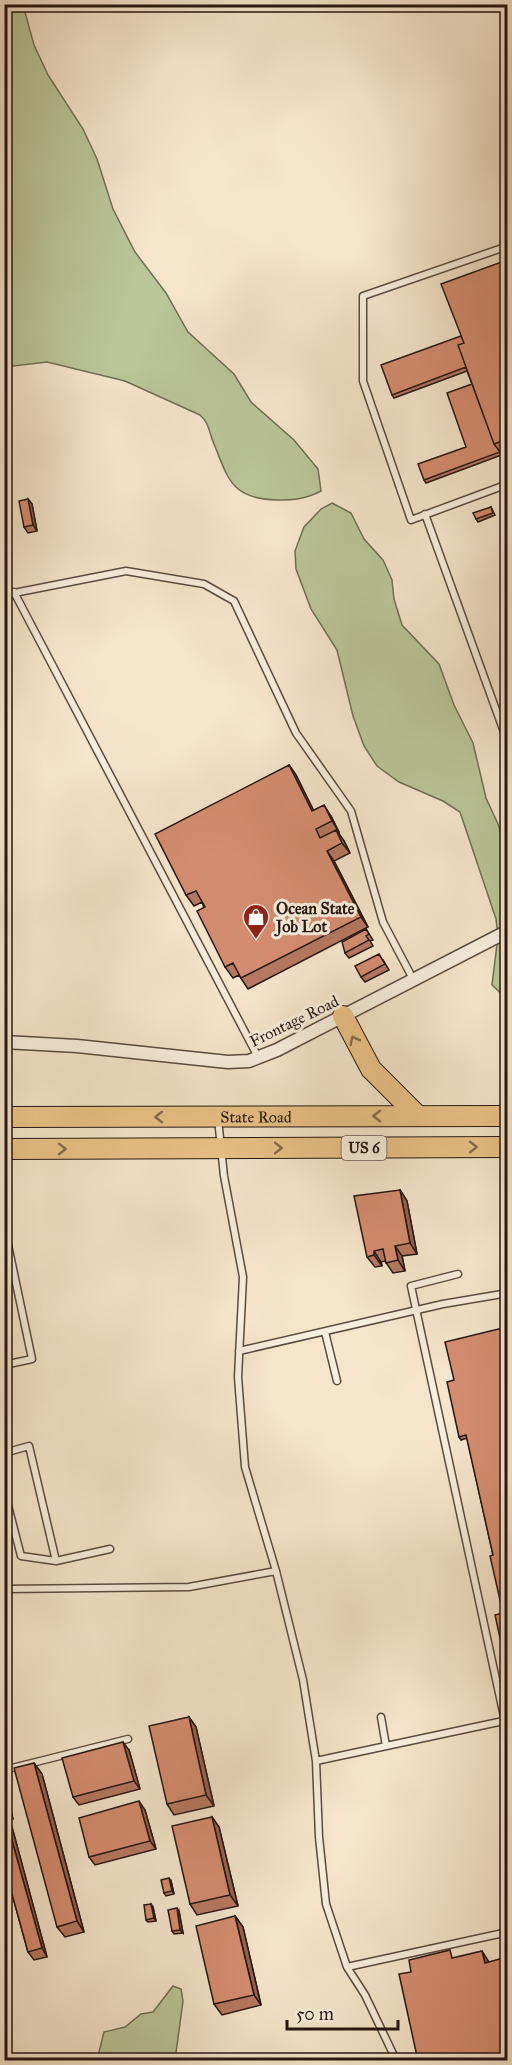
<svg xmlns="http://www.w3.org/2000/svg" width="512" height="2065" font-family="'IM FELL Great Primer',serif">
<rect width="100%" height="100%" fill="#f5e5cb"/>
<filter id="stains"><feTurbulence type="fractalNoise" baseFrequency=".00333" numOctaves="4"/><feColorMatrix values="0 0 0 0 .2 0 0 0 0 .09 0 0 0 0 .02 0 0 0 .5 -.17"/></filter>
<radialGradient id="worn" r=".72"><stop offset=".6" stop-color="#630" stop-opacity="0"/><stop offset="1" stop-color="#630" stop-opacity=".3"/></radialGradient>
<path fill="#bac598" stroke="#706e54" stroke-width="1.5" d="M4,5h19l11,40 14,30 35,54 14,30 16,50 22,43 31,41 22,39 46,42 17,28 43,38 24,29 3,22c-15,8 -27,9 -44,9 -46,-1 -49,-22 -63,-56 -5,-11 -4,-20 -14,-29l-75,-34 -78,-19 -42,5z
M332,503l19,10 13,26 19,21 9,20 2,19 8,26 37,39 15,41 19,38 13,55 12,26 9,28v147l-15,-14 6,-49 -2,-17 -36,-107 -17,-11 -44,-19 -22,-16 -13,-20 -11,-30 -16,-66 -26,-41 -15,-40 -1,-18 9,-24 17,-18z
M173,1986l8,3 2,12 -8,59h-78l7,-28 21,-5 16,-13 12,-2z"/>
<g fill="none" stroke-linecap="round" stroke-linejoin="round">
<g stroke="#5a4a3f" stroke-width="9">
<path id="lane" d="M508,246l-145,50v85l48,139 97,-36
M425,514l83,229
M14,592l244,465
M4,595l122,-24 78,13 30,17 62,132 55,78 32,111 30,57
M4,1226l28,133 -28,6
M458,1274l-47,12 94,435
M325,1332l12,49
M239,1351l204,-47 65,-11
M4,1453l25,-7 27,115 54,-12
M4,1490l17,66 35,5
M276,1571l27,109 13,81 3,76 7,67 21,63 18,28 31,65
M4,1589l185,-2 87,-16 -31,-104 -7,-90 5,-100 -19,-101 -6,-57
M381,1717l5,29
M316,1761l192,-41
M4,1770l124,-31
M347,1967l161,-35"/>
</g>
<g stroke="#5a4a3f" stroke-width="15">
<path id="street" d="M4,1042l73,4 151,16 21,-1 28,-11 231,-119"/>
</g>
<g stroke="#261610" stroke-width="22">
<g id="primary">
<path d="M343,1016l28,53 47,47"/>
<path id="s1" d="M4,1117l504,-1"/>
<path d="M4,1149l504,-2"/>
</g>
</g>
<use href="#lane" stroke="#f8eedd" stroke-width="6"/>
<use href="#street" stroke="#f8eedd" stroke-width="12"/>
<use href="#primary" stroke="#eac286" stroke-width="20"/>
</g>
<path fill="#b67860" stroke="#261610" stroke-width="1.5" d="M507,260v193l-81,30 -2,-3 42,-33 6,-63 -5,-13 -73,27 -2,-3 69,-59z
M28,499l4,5 5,27 -9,2 -4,-6z
M491,507l4,8 -17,7 -2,-3z
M289,765l7,10 17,35 18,6 8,16h-1l6,9 6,12 -16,8 34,66 -120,62 -9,-14 -6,3 -8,-11 -23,-65 -8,4 -8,-11z
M366,929l7,11 -3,1 3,5 -24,12 -4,-5z
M383,960l6,10 -24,12 -4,-5z
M400,1190l7,11 10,53 -15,2 3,15 -12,2 -8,-12 -4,1 1,4 -7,1 -8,-10z
M507,1327v323h-3l-2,-3 1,-34 -10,-58 -26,-117 -6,2 -2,-3 -5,-57z
M4,1332l6,24 -6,1z
M189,1717l7,10 18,79 -40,9 -7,-11z
M129,1750l11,39 -61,16 -6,-8z
M34,1763l8,11 42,158 -19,5 -8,-10z
M4,1790l2,3 7,26 -5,2 4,6 35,130 -13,3 -6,-8 -24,-87z
M145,1810l11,39 -61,16 -6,-8z
M212,1817l7,10 19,79 -41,9 -7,-11z
M171,1881l3,13 -8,2 -2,-3z
M151,1904l2,3 3,14 -8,1 -2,-2z
M179,1911l4,22 -9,1 -2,-3z
M235,1916l8,11 18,78 -39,10 -8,-11z"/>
<path fill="#94624e" stroke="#261610" stroke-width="1.5" d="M28,499l4,5 5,27 -4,-6z
M289,765l7,10 23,46 -7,-10z
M324,805l7,11 8,16 -7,-11z
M336,830l8,11 6,12 -8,-10z
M327,851l7,10 34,66 -7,-10z
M400,1190l7,11 10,53 -7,-11z
M395,1246l7,10 3,15 -7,-11z
M374,1251l7,11 1,4 -8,-11z
M4,1332l6,24 -6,-8z
M189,1717l7,10 18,79 -8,-11z
M123,1742l6,8 11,39 -6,-8z
M34,1763l8,11 42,158 -7,-11z
M4,1790l2,3 7,26 -4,-5 -5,-19z
M139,1801l6,9 11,39 -6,-8z
M212,1817l7,10 19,79 -8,-11z
M6,1819l6,8 35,130 -5,-9z
M169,1878l2,3 3,13 -2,-3z
M151,1904l2,3 3,14 -2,-3z
M177,1908l2,3 4,22 -3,-3z
M235,1916l8,11 18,78 -7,-10z
M482,1951l7,11 -4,1z"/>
<path fill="#d48c70" stroke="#261610" stroke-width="1.5" d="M507,260v179l-13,5 -36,-99 6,-2 -23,-59z
M461,336l3,7 -6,2 8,22 -74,28 -11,-30z
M472,384l22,60 6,8 -76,28 -6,-16 48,-17 -19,-54z
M28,499l5,26 -9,2 -5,-26z
M491,507l2,6 -17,6 -3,-6z
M289,765l23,46 12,-6 8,16 -16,8 4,9 16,-8 6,13 -15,8 34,66 -120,61 -8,-15 -8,4 -28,-56 8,-4 -9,-16 -10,4 -31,-61z
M366,929l3,5 -3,2 3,4 -24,13 -3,-11z
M379,954l6,10 -24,13 -6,-11z
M400,1190l10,53 -15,3 3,14 -12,3 -3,-14 -9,2v4l-7,2 -13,-61z
M507,1327v319l-5,1 -7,-32 8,-2 -13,-57 3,-1 -27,-120 -7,2 -12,-55 7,-2 -9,-38z
M189,1717l17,78 -39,9 -18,-78z
M123,1742l11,39 -61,16 -11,-39z
M34,1763l43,158 -20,6 -43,-159z
M4,1795l5,19 -5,1z
M139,1801l11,40 -61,16 -10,-39z
M212,1817l18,78 -40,9 -18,-78z
M4,1819h2l36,129 -14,4 -24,-87z
M169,1878l3,13 -8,2 -3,-13z
M151,1904l3,14 -8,2 -2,-15z
M177,1908l3,22 -8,1 -4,-21z
M235,1916l19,79 -40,9 -18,-78z
M450,1950l2,8 30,-7 3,12 22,-6v104h-89l-19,-87 12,-2 -2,-12z"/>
<defs><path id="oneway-chevron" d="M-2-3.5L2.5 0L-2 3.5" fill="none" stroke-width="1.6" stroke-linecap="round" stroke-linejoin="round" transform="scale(1.5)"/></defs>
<g stroke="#886c4b">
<use href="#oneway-chevron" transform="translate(354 1040) rotate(-116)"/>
<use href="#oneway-chevron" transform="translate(377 1116) rotate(180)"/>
<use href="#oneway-chevron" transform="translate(159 1117) rotate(-180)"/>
<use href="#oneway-chevron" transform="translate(473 1147)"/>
<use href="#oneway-chevron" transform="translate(278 1148)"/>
<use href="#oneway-chevron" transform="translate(62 1149)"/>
</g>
<defs>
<g id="shop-pin" transform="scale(1.35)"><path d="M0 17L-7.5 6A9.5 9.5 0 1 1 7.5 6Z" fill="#8f2418" stroke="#f8eedd"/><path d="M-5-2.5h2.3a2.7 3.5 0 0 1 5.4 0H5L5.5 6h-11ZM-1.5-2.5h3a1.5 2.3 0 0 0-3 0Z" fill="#fff"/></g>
</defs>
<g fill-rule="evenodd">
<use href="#shop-pin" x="256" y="917"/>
</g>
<g text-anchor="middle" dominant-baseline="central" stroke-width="6" stroke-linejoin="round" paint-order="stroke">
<rect fill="#f8eedd" stroke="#65574e" stroke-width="1.5" x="341.5" y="1136" width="45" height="24" rx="4.5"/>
<g font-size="15" font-weight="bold" fill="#261610">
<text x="364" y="1148">US 6</text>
</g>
<g font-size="16" font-weight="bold" fill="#261610" stroke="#f8eedd" text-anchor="start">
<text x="276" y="908">Ocean State<tspan x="276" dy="18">Job Lot</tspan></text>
</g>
<g font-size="16" fill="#261610" stroke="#f8eedd">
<text transform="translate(294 1021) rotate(-26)">Frontage Road</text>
<text stroke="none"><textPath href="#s1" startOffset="252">State Road</textPath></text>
</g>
</g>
<rect width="512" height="2065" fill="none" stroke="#f5e5cb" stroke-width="24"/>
<rect x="6" y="6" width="500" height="2053" fill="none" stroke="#261610" stroke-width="3"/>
<rect x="12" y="12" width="488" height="2041" fill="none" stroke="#261610" stroke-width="1.5"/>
<path d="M287 2020v9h111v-9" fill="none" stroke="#261610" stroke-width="3"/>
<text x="296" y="2020" font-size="18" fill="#261610" stroke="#f8eedd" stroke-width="4.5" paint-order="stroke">50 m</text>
<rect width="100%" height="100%" filter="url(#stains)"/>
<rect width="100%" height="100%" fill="url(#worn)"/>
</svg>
